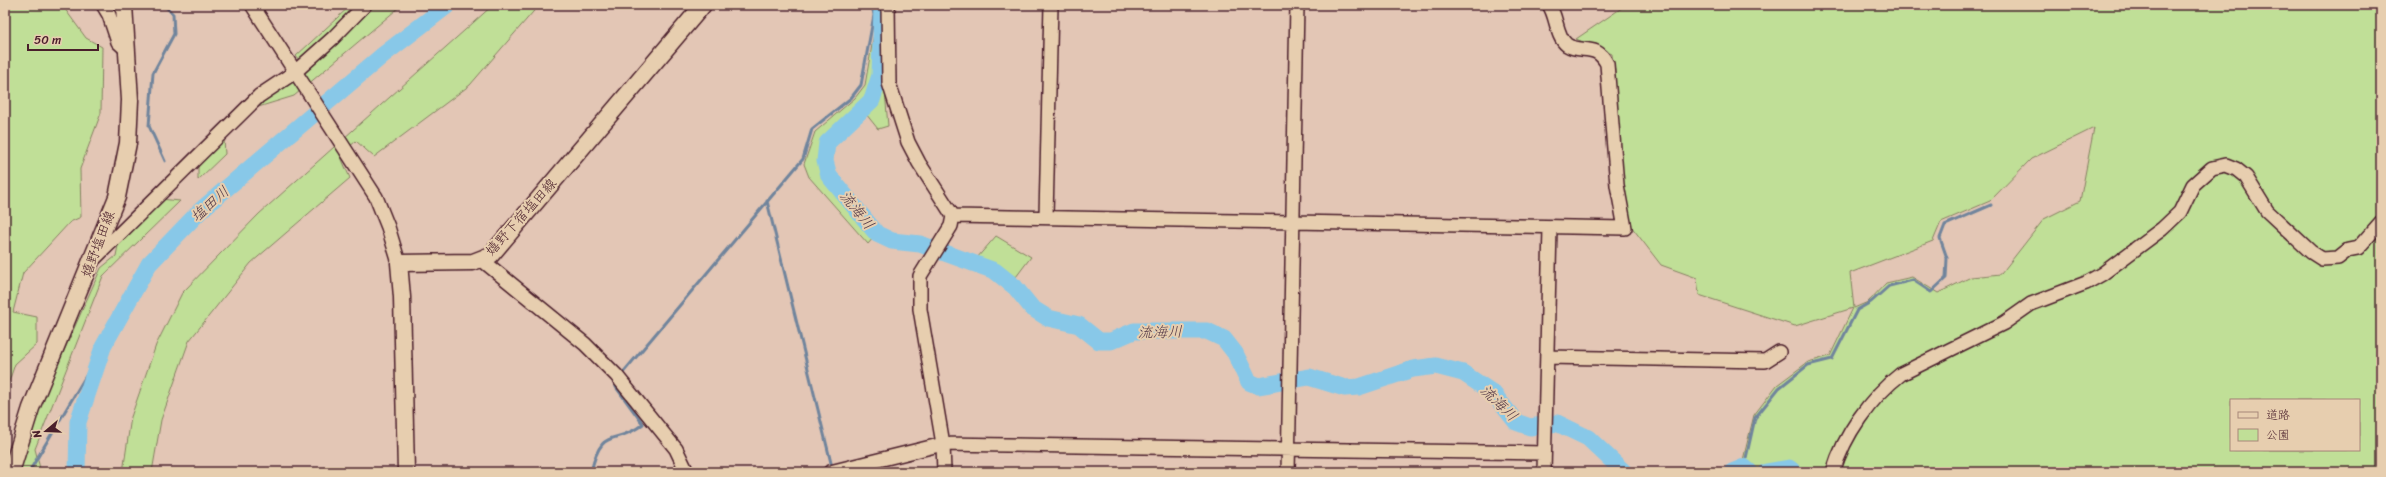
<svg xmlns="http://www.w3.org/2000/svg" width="2386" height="477" font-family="Sriracha,'Klee One',sans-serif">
<rect width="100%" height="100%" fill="#e3c6b5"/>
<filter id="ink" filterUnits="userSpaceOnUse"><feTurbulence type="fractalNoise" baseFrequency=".025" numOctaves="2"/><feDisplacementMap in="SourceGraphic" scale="8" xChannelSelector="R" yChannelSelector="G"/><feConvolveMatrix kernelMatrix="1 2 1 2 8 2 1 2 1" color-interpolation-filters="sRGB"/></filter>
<g filter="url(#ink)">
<path fill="#c0df97" stroke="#857f61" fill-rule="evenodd" d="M5,5h57l24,33 16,9 -1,66 -21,56 1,48 -11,5 -47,51 -10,39 24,5v27l-22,20 -10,29z
M351,5h51l-108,91 -39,12 51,-38 -10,-14z
M493,5h46l-69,80 -96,72 -18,-16 -16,14 10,23 -99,85 -62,78 -28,79 -9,52h-29l8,-55 25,-72 26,-52 77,-79z
M875,5h5l1,9 -4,56 8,21 3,35 -10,3 -20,-25 -36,35 -2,23 7,15 47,60 -6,7 -59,-67 -5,-13 11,-32 40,-34 10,-13 12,-69z
M1626,5h755v467h-579l-10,-8 -38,7 -11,-11 11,-45 23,-30 31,-23 22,-6 23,-48 -58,18 -96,-31 -2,-17 -36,-13 -30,-39 -10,-44 -9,-128 -36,-15zM2094,128l-14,73 -36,18 -43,55 -30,3 -33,16 -26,-16 -26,6 -18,19 -14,6 -4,-35 83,-32 8,-19 49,-21 41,-42zM2231,400h128v50h-128z
M224,139l1,15 -27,26v-17z
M160,199l20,2 -77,75 -68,173 6,23h-22l23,-72 59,-132 15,-12 3,-16z
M996,236l35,21 -15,20 -40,-18z"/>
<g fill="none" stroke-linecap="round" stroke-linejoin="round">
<path stroke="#6f849c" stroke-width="3" d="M164,5l9,9 1,20 -21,39 -4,53 16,35
M767,201l65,266
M621,375l182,-216 9,-30 39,-31 10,-13 13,-70 -2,-10
M1744,467l11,-49 24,-30 29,-23 24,-6 25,-49 14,-8 18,-16 24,-6 18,12 15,-14 1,-20 -7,-20 5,-13 46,-20
M29,472l74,-125
M591,472c11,-48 24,-25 52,-48l-27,-37 -1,-5"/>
<path stroke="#88c8e8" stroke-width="17" d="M882,5l-2,70 -8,25 -45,43 -2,18 4,15 48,58 15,7 28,3 75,27 20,16 17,21 16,10 31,7 20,16h12l23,-10h73l17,8 11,14 14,29 10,4 50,-9 36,11 14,-1 54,-18 23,-3 27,7 30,20 23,29 14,5 27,-4 31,15 36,34
M77,472l1,-50 25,-75 46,-83 52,-54 62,-53 120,-102 65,-50
M1732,472l12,-5 6,5
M1766,472l23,-4 5,4"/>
<g stroke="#4a1f2b" stroke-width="16">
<path id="minor" d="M103,5l6,10 9,27 10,9
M252,5l124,192 12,30 11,36
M888,5l1,78 19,59 11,21 34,53 -2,10 -31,50v33l23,135 1,28
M953,216l672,12 -8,-43 -10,-121c-11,-22 -26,-10 -40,-19 -11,-8 -10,-29 -18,-40
M1046,216l5,-211
M94,259l165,-163 36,-24 38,-34 32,-33
M482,260l103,84 31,31 60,74 11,23
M1547,357l218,4 14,-9
M830,472l113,-28 601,9
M1288,472l9,-467
M1544,472l6,-244
M1833,472c11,-37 37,-74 68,-98l103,-51 27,-19 55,-21 16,-9 60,-45 18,-17 13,-27 19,-17 14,-3 10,4 10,8 21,34 44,41 11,7 16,-1 10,-8 10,-2 23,-26"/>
</g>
<g stroke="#4a1f2b" stroke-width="19">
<path id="major" d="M11,472l20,-64 86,-211 11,-54 2,-43 -6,-95
M406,472l-4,-175 -3,-34 74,-1 18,-7 212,-250"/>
</g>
<use href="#minor" stroke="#e7ceaf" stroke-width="13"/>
<use href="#major" stroke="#e7ceaf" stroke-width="16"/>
</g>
</g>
<g text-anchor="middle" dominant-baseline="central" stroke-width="4" stroke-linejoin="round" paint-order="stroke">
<g font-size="14" fill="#4a1f2b" stroke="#e7ceaf">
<text transform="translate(521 217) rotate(-48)">嬉野下宿塩田線</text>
<text transform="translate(98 244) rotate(-69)">嬉野塩田線</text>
</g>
<g font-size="15" font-style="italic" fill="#533847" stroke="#e7ceaf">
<text transform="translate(210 204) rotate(-42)">塩田川</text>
<text transform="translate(857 210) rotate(51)">流海川</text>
<text transform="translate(1160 332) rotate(-1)">流海川</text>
<text transform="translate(1499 403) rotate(44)">流海川</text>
</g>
</g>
<rect width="2386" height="477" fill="none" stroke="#e7ceaf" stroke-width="20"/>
<rect x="10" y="10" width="2366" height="457" fill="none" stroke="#4a1f2b" stroke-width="1.5" filter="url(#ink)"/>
<rect x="2230" y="399" width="130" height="52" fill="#e7ceaf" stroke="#a8887a"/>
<rect x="2238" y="412" width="20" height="6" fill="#e7ceaf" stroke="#a8887a"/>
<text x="2266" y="419" font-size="12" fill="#4a1f2b">道路</text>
<rect x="2238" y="429" width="20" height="12" fill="#c0df97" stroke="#a8887a"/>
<text x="2266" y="439" font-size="12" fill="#4a1f2b">公園</text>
<g transform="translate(46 431) rotate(251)" stroke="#e7ceaf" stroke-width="3" paint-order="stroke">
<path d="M0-3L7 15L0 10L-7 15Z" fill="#4a1f2b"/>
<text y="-6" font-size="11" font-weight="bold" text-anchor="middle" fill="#4a1f2b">N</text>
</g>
<path d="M28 44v6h70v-6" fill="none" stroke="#4a1f2b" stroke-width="2"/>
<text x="34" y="44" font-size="12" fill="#4a1f2b" stroke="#e7ceaf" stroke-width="3" paint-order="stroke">50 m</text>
</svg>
